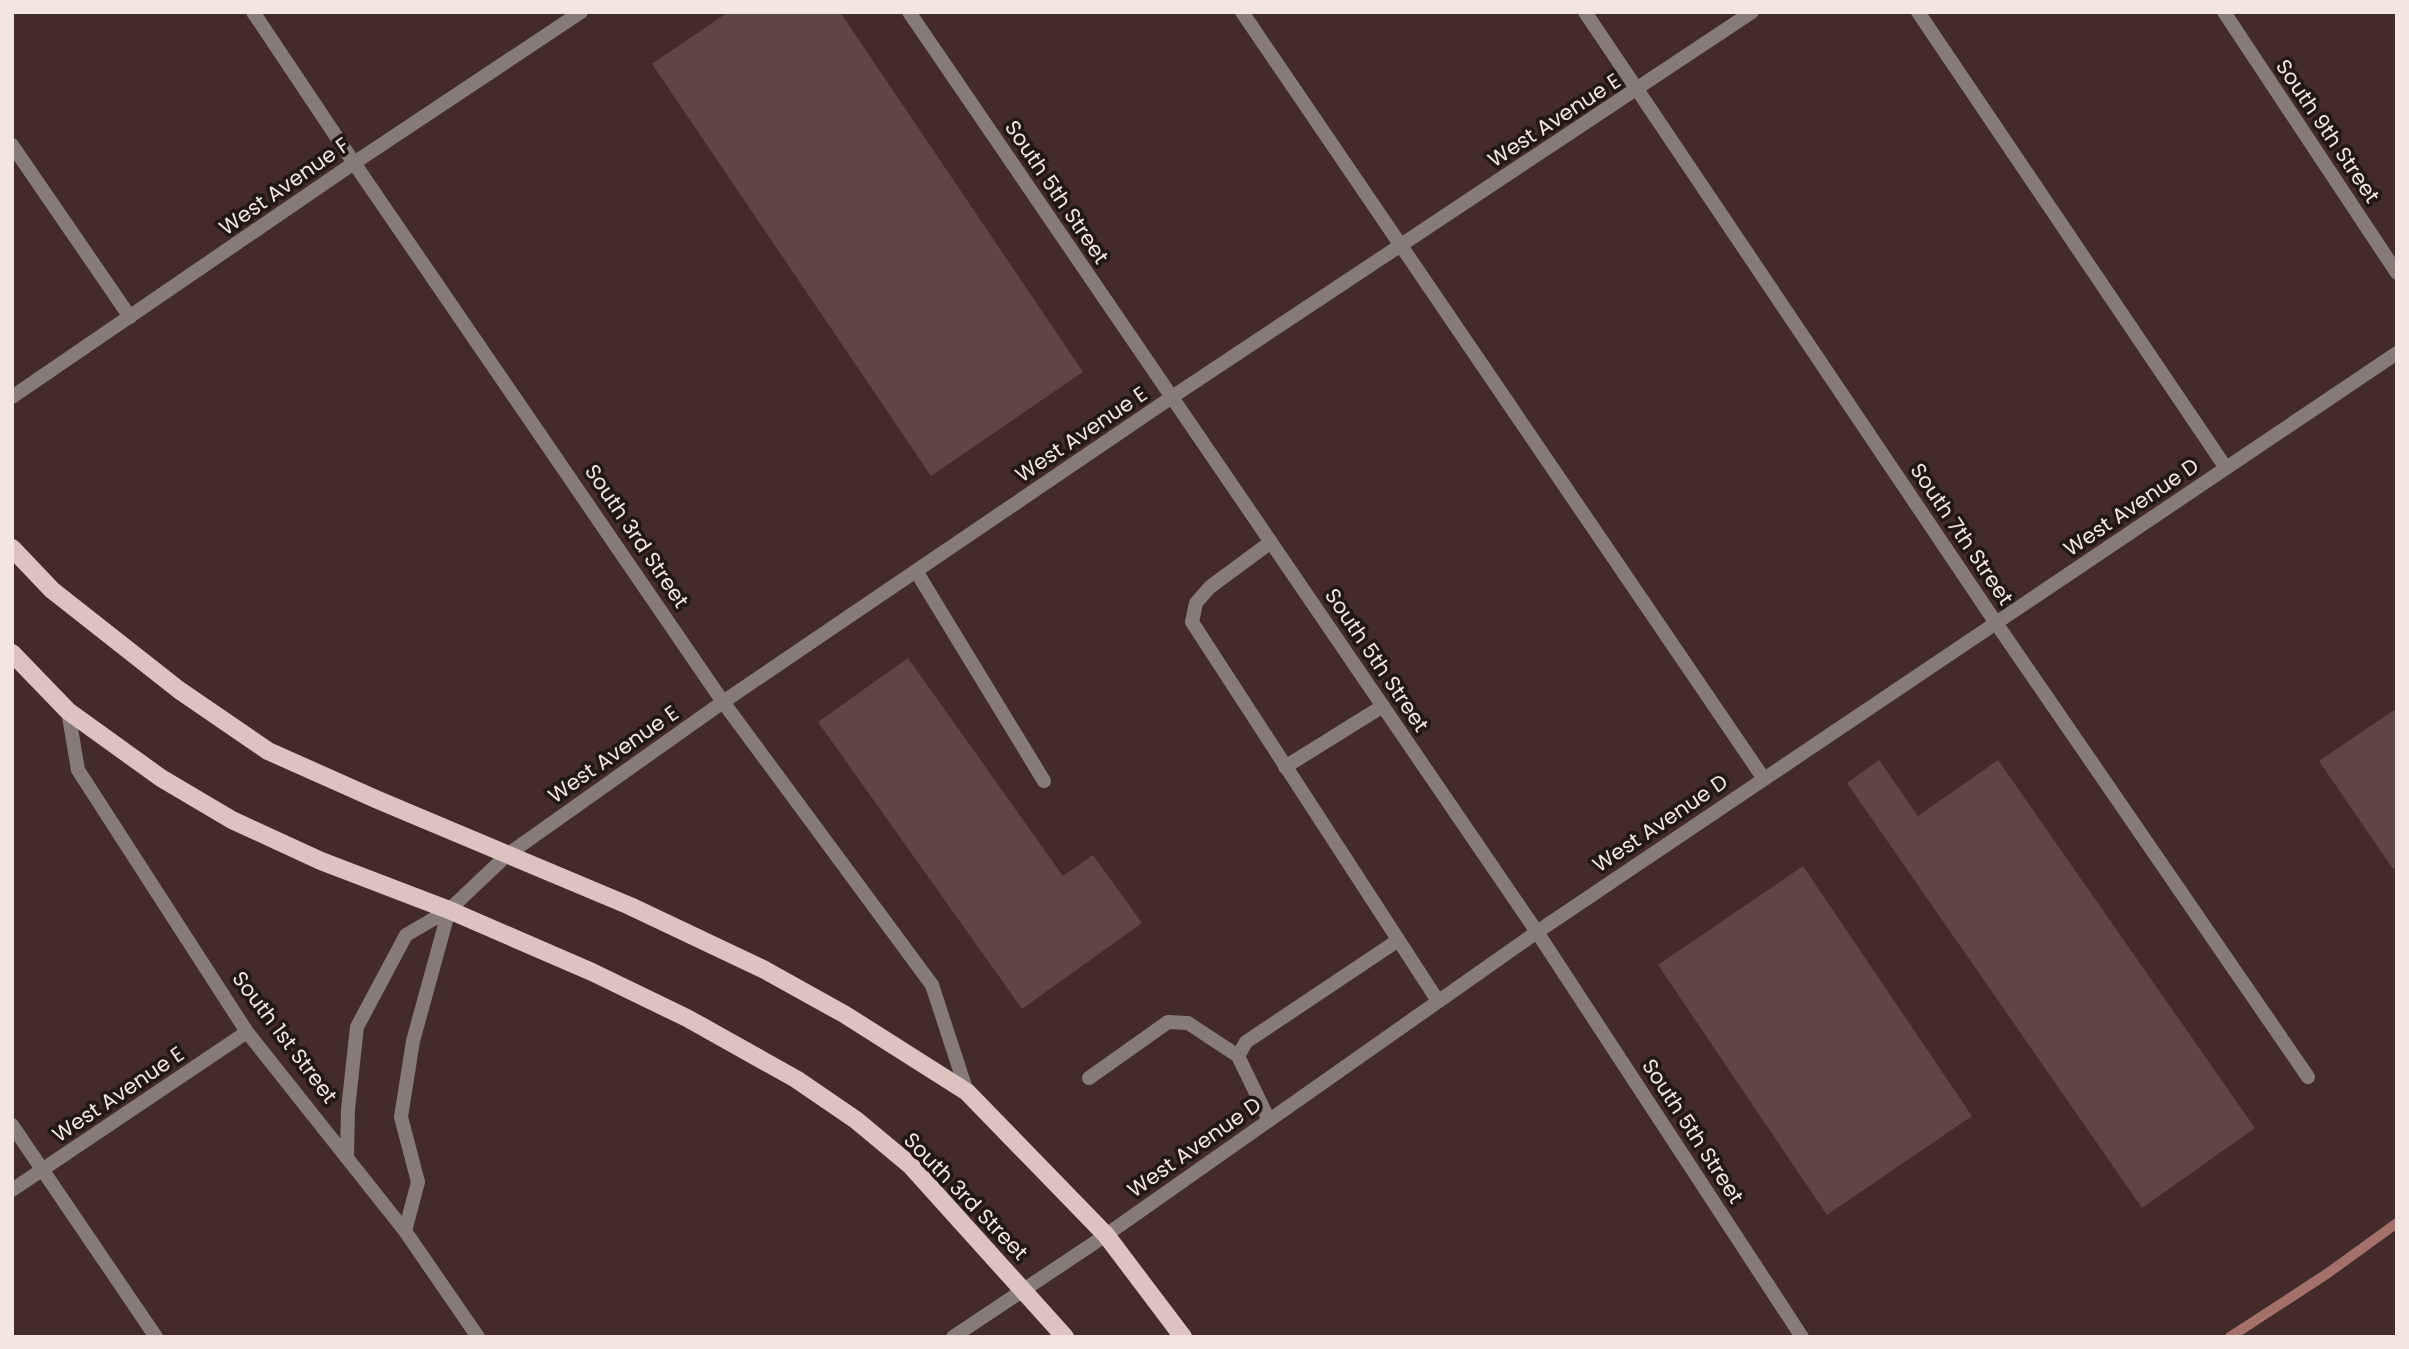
<svg xmlns="http://www.w3.org/2000/svg" width="2409" height="1349" font-family="Poppins,sans-serif">
<rect width="100%" height="100%" fill="#422b28"/>
<g fill="none" stroke-linecap="round" stroke-linejoin="round">
<path stroke="#a4716a" stroke-width="10" d="M2230,1337l98,-64 69,-50"/>
</g>
<path fill="#5e4642" d="M728,12h112l243,360 -152,104 -279,-412z
M908,658l155,218 30,-21 49,68 -120,86 -204,-287z
M2397,708v158l-4,3 -74,-108z
M1879,760l39,56 80,-56 257,368 -113,80 -295,-425z
M1803,866l169,250 -145,99 -169,-250z"/>
<g fill="none" stroke-linecap="round" stroke-linejoin="round">
<path stroke="#877b79" stroke-width="14" d="M1242,12l522,767
M1918,12l308,456
M12,145l118,172
M1271,542l-61,45 -14,16 -4,19 246,379
M916,571l128,210
M1285,767l98,-61
M1238,1056l8,-14 151,-101
M1089,1078l79,-56 20,1 50,33 31,64
M12,1125l144,212"/>
<path stroke="#877b79" stroke-width="14" d="M253,12l101,151 369,539 209,283 35,107
M909,12l628,920 265,405
M1585,12l411,611 312,454
M2224,12l173,261
M12,397l342,-234 227,-151
M68,711l10,59 169,262 158,199 73,106
M347,1156l1,-47 9,-82 49,-92 43,-25 58,-55 216,-153 449,-305 580,-385
M12,1190l235,-158
M405,1231l13,-49 -17,-65 12,-76 36,-131
M953,1337l153,-102 431,-303 860,-579"/>
<path stroke="#dcc3bf" stroke-width="18" d="M12,548l40,42 127,100 89,61 110,49 252,106 135,64 79,44 123,78 139,143 77,102
M12,653l56,58 93,67 71,42 89,41 128,49 143,62 95,46 109,61 60,41 54,45 155,172"/>
</g>
<g text-anchor="middle" dominant-baseline="central" stroke-width="7" stroke-linejoin="round" paint-order="stroke">
<g font-size="21" fill="#f4e5e2" stroke="#211715">
<text transform="translate(1554 120) rotate(-33)">West Avenue E</text>
<text transform="translate(2328 131) rotate(56)">South 9th Street</text>
<text transform="translate(284 186) rotate(-35)">West Avenue F</text>
<text transform="translate(1057 192) rotate(56)">South 5th Street</text>
<text transform="translate(1081 434) rotate(-34)">West Avenue E</text>
<text transform="translate(2131 507) rotate(-34)">West Avenue D</text>
<text transform="translate(1962 534) rotate(56)">South 7th Street</text>
<text transform="translate(637 536) rotate(56)">South 3rd Street</text>
<text transform="translate(1377 660) rotate(56)">South 5th Street</text>
<text transform="translate(613 754) rotate(-35)">West Avenue E</text>
<text transform="translate(1660 823) rotate(-34)">West Avenue D</text>
<text transform="translate(285 1037) rotate(53)">South 1st Street</text>
<text transform="translate(118 1094) rotate(-34)">West Avenue E</text>
<text transform="translate(1693 1131) rotate(57)">South 5th Street</text>
<text transform="translate(1194 1147) rotate(-35)">West Avenue D</text>
<text transform="translate(966 1196) rotate(46)">South 3rd Street</text>
</g>
</g>
<rect width="2409" height="1349" fill="none" stroke="#f4e5e2" stroke-width="28"/>
</svg>
